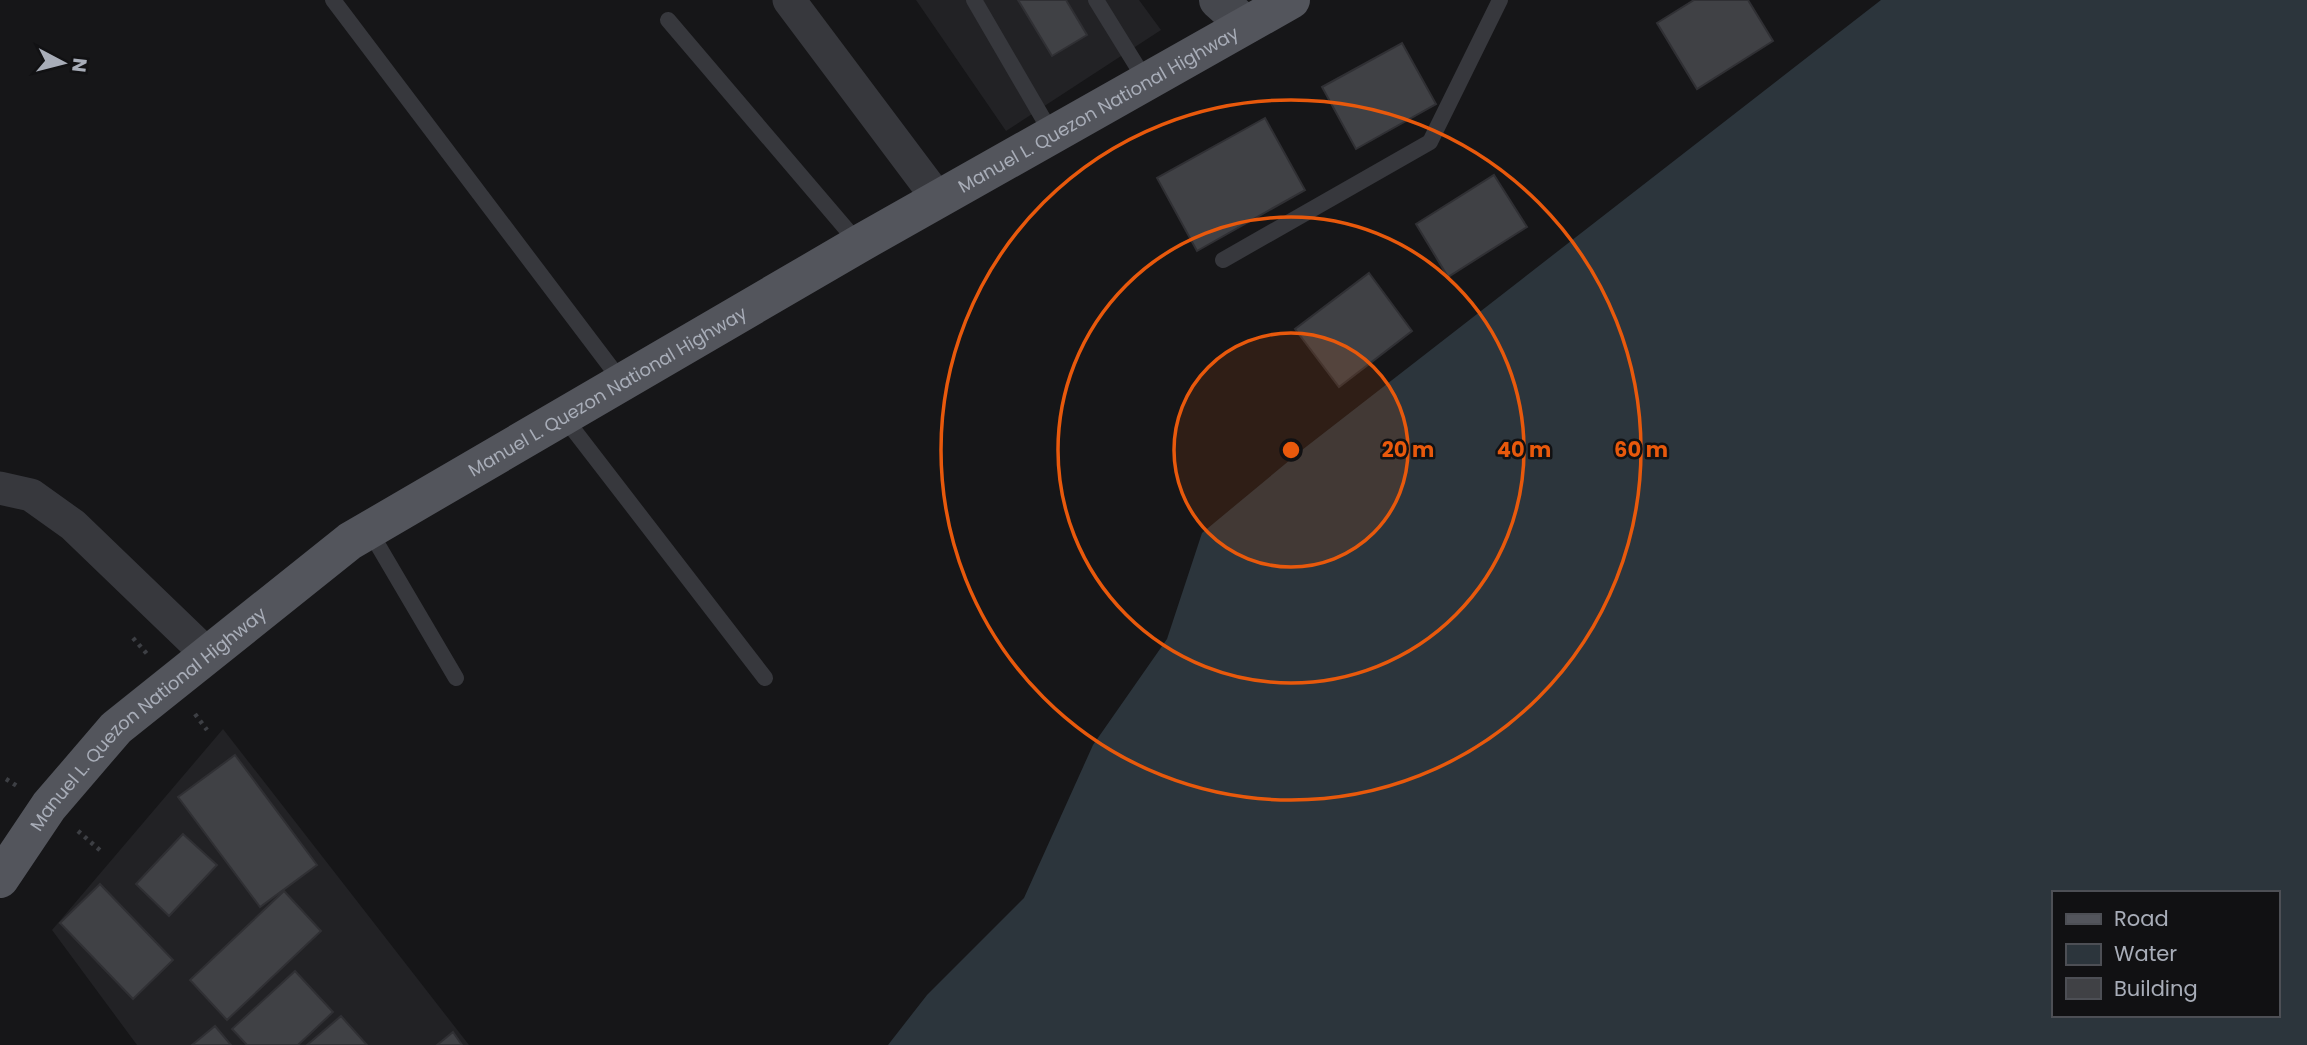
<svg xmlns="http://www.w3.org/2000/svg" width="2307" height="1045" font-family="Poppins,sans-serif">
<rect width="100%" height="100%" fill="#161618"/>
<path fill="#222225" d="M916,0h223l22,30 -155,101z
M223,729l246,316h-332l-85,-115z"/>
<path fill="#2c353c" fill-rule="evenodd" d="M1881,0h426v1045h-1419l39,-50 97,-97 69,-153 74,-106 35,-106 100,-83zM2053,893h224v122h-224z"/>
<path fill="#404145" stroke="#303034" stroke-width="2" d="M1018,0h48l21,35 -35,21z
M1694,0h54l25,41 -76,48 -40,-66z
M1402,43l34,61 -80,45 -34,-62z
M1265,118l40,72 -108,61 -40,-73z
M1494,175l33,52 -79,50 -32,-53z
M1369,273l43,58 -73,56 -44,-58z
M235,755l82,110 -57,42 -82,-110z
M183,834l34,31 -48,51 -33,-32z
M100,884l73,76 -40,39 -73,-76z
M284,891l37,40 -94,89 -37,-40z
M295,971l38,41 -35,33h-51l-15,-16z
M341,1016l26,29h-60z
M215,1026l16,19h-39z
M453,1032l9,13h-25z"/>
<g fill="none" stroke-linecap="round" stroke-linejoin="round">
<path stroke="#3d3f44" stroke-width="4.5" stroke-dasharray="3.5 5" stroke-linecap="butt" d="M133,638l15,17
M195,714l12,16
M6,779l11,7
M78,831l24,21"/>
<path stroke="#37383d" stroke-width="16" d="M333,0l289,382
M974,0l78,134
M1096,0l50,81
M668,20l191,224
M1223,260l207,-118 70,-142
M563,416l202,262
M369,530l87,148"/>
<path stroke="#37383d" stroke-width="33" d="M789,0l150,200
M0,488l31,7 42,30 135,130"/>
<path stroke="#45474d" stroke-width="38" d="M1218,0l28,25"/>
<path stroke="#53555c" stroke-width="38" id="s1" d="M0,879l49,-73 67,-78 234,-187 509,-297 432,-244"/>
</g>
<circle cx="1291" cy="450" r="117" fill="#e8590c" fill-opacity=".12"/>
<g fill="none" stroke="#e8590c" stroke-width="3.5">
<circle cx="1291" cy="450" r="117"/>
<circle cx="1291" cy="450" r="233"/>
<circle cx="1291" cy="450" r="350"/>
</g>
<g text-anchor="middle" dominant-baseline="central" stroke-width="5" stroke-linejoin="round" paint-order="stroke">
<g font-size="18" fill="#a8adb8" stroke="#111113">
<text stroke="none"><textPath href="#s1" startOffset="1354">Manuel L. Quezon National Highway</textPath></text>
<text stroke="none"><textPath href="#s1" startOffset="788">Manuel L. Quezon National Highway</textPath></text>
<text stroke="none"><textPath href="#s1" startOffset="220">Manuel L. Quezon National Highway</textPath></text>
</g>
</g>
<circle cx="1291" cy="450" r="10" fill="#e8590c" stroke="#111113" stroke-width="3.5"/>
<g font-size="21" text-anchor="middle" font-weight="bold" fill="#e8590c" stroke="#111113" stroke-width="5" stroke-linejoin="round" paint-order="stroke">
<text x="1408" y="457">20 m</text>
<text x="1524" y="457">40 m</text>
<text x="1641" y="457">60 m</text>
</g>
<rect x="2052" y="891" width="228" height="126" fill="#111113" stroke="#4d4f55" stroke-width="2"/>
<rect x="2066" y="914" width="35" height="10" fill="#53555c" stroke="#4d4f55" stroke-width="2"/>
<text x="2114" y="926" font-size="21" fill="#a8adb8">Road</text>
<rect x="2066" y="944" width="35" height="21" fill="#2c353c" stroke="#4d4f55" stroke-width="2"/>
<text x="2114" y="961" font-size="21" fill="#a8adb8">Water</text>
<rect x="2066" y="978" width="35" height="21" fill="#404145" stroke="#4d4f55" stroke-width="2"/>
<text x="2114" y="996" font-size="21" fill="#a8adb8">Building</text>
<g transform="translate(63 63) rotate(97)" stroke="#111113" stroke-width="5" paint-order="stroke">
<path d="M0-5L12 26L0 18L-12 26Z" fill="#a8adb8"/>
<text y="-10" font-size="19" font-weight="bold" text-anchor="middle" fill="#a8adb8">N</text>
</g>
</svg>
